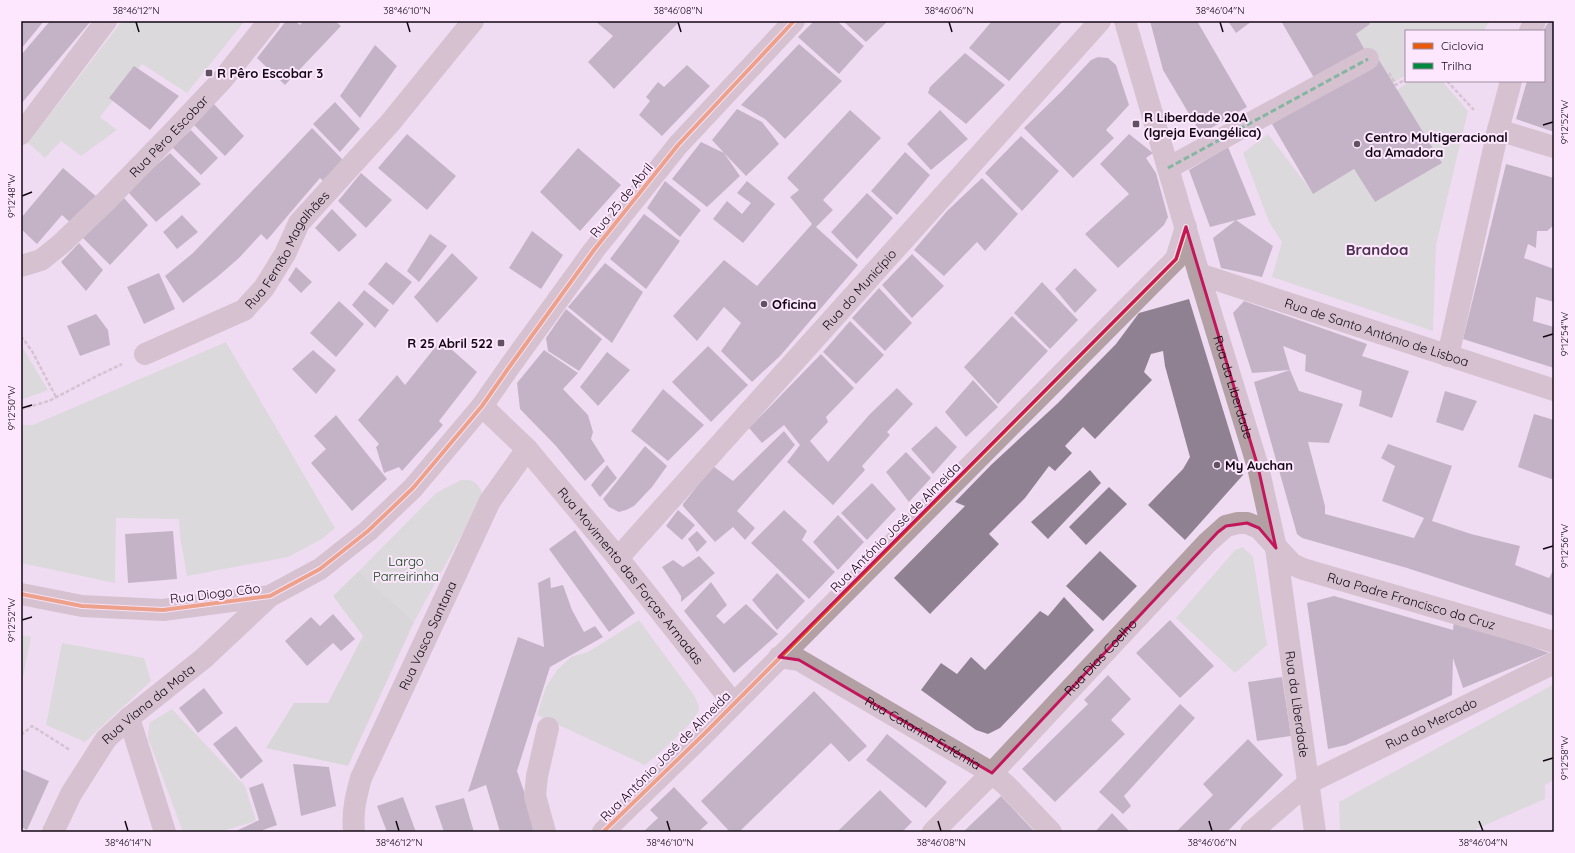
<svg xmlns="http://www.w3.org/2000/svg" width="1575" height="853" font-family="Quicksand,sans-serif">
<rect width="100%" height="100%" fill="#f0dcf2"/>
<path fill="#c0d5bf" d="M122,21l122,1 -57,71 -45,-29 -42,53 17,13 -36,26 -20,-15 -16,17 -17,-15z
M1368,21h122l-7,10h-77v44l-13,8 -14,-23 -12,-6 -11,-20 14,-10z
M1410,81h32l26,30 -32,134 -3,86 -161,-54 10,-35 -13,-20 -26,-69 25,-19 45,59 41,-24 21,33 67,-39 -45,-73z
M226,342l109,186 -13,11 -34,18 -101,19 -7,-40 -1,-17 -63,-1 -1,65 -94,-20v-138h12z
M21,345l27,45 -27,10z
M461,480c13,-1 18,3 22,16l-69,126 -55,-51 77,-78z
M1243,547l10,10 14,88 -32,28 -59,-55 59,-68z
M639,620l55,75c1,3 4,8 5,11 2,13 -43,50 -54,59l-108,-50 9,-28 11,-17 14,-13 17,-5z
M21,635l10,2 -10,50z
M62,643l82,15 7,23 -66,61 -39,-17z
M1554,684v96l-9,5v14l-75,33h-130l-1,-30z
M172,709l73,77 11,35 -37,11h-36l-35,-94 1,-15z"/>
<path fill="#baceb9" d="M359,571l55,51 -66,144 -82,-18 28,-45h34l35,-67 -30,-40z"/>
<path fill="#8f8191" d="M21,21h23l-23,28z
M50,21h41l-70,83v-49z
M286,21h9l5,4 3,-4h32l6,5 -56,59 -28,-27z
M595,21h85l-66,68 -26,-27 25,-26z
M814,21h23l27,25 -25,28 -41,-37z
M843,21h45l-22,21z
M992,21h71l-54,60 -40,-33z
M1150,21h47l50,86 -46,27 -38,-64z
M1228,21h24l-16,12z
M1281,21h87l2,3 -14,10 11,20 -50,29z
M1549,21h5v111l-38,-13 11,-38h17v-50h-1z
M799,44l43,37 -57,58 -20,-20 -24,-14z
M375,45l22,21 -37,52 -20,-22z
M965,53l40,32 -39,39 -38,-31 2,-6z
M1098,57l10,1 8,7 13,40 -23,25 8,8 -41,40 -49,-50 38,-37 29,-31z
M1379,60l63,103 -67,39 -21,-33 -41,25 -41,-70z
M687,65l23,21 -48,50 -23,-21 11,-14 -4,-4 12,-15 6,5z
M134,66l45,30 -29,34 -41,-32z
M335,102l25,27 -20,23 -27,-28z
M213,103l31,33 -19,20 -32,-32z
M737,109l25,13 17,22 -33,32 -22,-23 16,23 -33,31 -35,-28 29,-37 23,11 -12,-13z
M850,110l31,28 -58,62 10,10 -17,17 42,38 -78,91 -28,26 -31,-31 20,-28 -17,-16 -27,34 -24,-25 51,-56 33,26 55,-62 -22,-27 9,-7 -12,-12z
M940,110l28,29 -37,31 -24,-26z
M312,128l31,32 -19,22 -4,-4 -53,62 -6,-6 -22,24 -23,20 -33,25 -18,-27 28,-23z
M191,130l27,28 -17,17 -29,-28z
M407,134l49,42 -29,34 -49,-42z
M1129,134l24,19 -7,5 10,15 12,44 -4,8 -46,43 -33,-34 44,-40 -29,-30z
M1021,136l38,35 -37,40 -37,-38z
M1228,147l28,68 -46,12 -21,-57z
M578,148l43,37 -41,46 -40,-39z
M905,152l25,23 -33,40 -26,-24z
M170,153l31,31 -45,38 -29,-31z
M1506,164l48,14v47l-7,6h-10l-1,17 -8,-4 -4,14 30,11v33l-18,-5 -3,24 21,6v41l-91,-29z
M63,168l34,29 -24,28 -11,-10 -25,29 -16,-15v-11z
M361,173l31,27 -26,28 -28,-27z
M982,178l36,36 -33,37 -8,-9 -33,34 -30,-26 33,-39z
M665,181l36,29 -21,27 -33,-29z
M747,181l28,23 -32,39 -30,-24 14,-18 15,13 9,-11 -14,-10z
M867,193l26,25 -36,41 -26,-27z
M124,198l24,27 -38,40 -27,-27z
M332,209l25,26 -18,17 -24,-24z
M644,214l36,27 -34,48 -36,-30z
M182,215l16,17 -21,17 -14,-17z
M1236,220l37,26 -11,31 -41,-9 -8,-30z
M532,231l31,24 -22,34 -32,-21z
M430,234l17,12 -28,36 -12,-11z
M79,243l24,27 -17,21 -25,-29z
M452,253l26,25 -41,45 -23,-26z
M912,254l32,32 -32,32 -30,-33z
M386,262l26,20 -19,23 -25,-21z
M605,263l38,29 -31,51 -44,-36z
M296,267l16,15 -11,11 -13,-13z
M1075,268l22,22 -22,23 -20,-24z
M159,273l16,36 -31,15 -17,-37z
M1042,282l36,38 -28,29 -36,-36z
M879,288l33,35 -27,28 -33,-33z
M364,290l25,20 -14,18 -23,-23z
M1189,299l54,176 -58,65 -37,-35 35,-36 7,-12 -25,-91 -2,-15 -12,3 -7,18 8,8 -57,59 -12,-12 -18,19 7,7 -17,18 -6,-5 -24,32 -36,36 10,10 -69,70 -36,-36 71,-72 -10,-4 36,-37 67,-62 58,-59 23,-31z
M339,301l25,23 -28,33 -26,-24z
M1244,301l123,43 -5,12 47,15 -17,47 -33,-12 3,-15 -57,-20 1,-16 -23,-9 7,24 9,21 44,13 -14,39 -21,-1 17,64v8l89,24 10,-20 -42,-17 13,-35 -14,-8 7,-14 64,22 -20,55 39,13 49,12 -5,19 34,13 5,-9v47l-147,-48 -105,-30 -5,-4 -43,-152 36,-12 -38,3 -19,-60z
M566,309l36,30 -23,32 -31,-20 -2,-13z
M96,314l12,16 2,15 -30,11 -13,-30z
M1012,316l36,35 -50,53 -34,-37z
M850,321l34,34 -28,29 -33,-32z
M441,340l36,32 -38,49 4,4 -41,46 -3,-4 -15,6 -8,-26 3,-3 -21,-24 39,-45 8,10z
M708,346l40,39 -37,37 -39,-40z
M313,350l23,20 -20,24 -24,-25z
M544,350l34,23 -15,16 25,26 5,17 -2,7 14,22 -20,20 -29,-35 -36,-37 -3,-26z
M607,352l23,18 -32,36 -18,-19z
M821,354l33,34 -28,29 2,5 -18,19 18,21 42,-48 27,-26 16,16 -26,28 3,3 -28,31 3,4 -32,35 -46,-43 13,-17 -16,-20 -22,18 -13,-15z
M973,380l25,27 -32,30 -21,-25z
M663,389l41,36 -36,36 -37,-30z
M1445,391l32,10 -14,30 -27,-9z
M1534,414l20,6v60l-36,-13z
M336,415l51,64 -35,32 -41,-48 15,-14 -12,-13z
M936,426l21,21 -24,27 -22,-25z
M784,431l11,14 -58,66 18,17 -10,12 -12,-13 -18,15 -32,-36v-2l30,-38 20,15z
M645,446l22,20 -15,21 -18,19 -8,4 -7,2 -10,-5 -6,-8z
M906,452l25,26 -22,24 -23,-30z
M607,465l10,13 -17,19 -9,-12z
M1090,470l11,13 -53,56 -17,-17z
M872,483l24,26 -29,31 -26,-27z
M1109,487l18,17 -41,41 -17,-18z
M678,510l17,15 -13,15 -16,-14z
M784,510l23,21 -5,9 33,32 -26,27 -58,-56z
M838,515l26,27 -26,28 -25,-28z
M575,530l60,83 -26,19 -60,-83z
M173,531l4,48 -49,4 -3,-49z
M697,531l10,11 -10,10 -9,-13z
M1100,551l37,35 -34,35 -37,-35z
M699,556l16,17 -34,29v-6l-19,-29 11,-7 10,7z
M777,573l28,28 -28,29 -25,-30z
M550,577l1,11 12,-3 9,25 12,22 11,-6 8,11 -53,30 -33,104 21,61h-38l-14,-47 -18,7 50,-155 26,10 -6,-64z
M711,582l16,23 -11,11 8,8 22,-20 32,30 -44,39 -50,-62z
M1334,596l119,34 1,-10 95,33 -86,35 -10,-30 -1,37 -106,50 -18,4 -21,-146z
M1064,597l30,33 -94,98 -12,6 -12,-4 -55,-40 20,-27 16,11 14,-17 14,13 55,-59 8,5z
M333,614l22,25 -14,12 -8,-8 -26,23 -22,-25 26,-24 9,9z
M1170,620l44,46 -34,32 -44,-45z
M1108,675l23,24 -20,21 14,14 -70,68 -33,-33 66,-65 -4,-4z
M1282,677l9,59 -34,5 -9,-59z
M204,688l19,25 -25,20 -19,-25z
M814,691l53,55 -18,16 -18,-19 -92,89h-9l-29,-31z
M1180,704l15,14 -71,78 7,10 -8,8 -24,-22z
M236,726l27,35 -22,18 -28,-35z
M887,734l60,48 -21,26 -60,-48z
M1248,739l35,36 -56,57h-51l37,-37 -10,-11z
M293,764l36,3 7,39 -35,10z
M21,769l28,12 -22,49 -6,-3z
M263,783l14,42 -14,5v2h-29l25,-12 -10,-32z
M674,787l34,36 -10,9h-55l15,-14 -8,-8z
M880,790l32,32 -10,10h-65z
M1001,796l33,35 -1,1h-70z
M403,797l13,35h-29l-10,-26z
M464,798l10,34h-30l-9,-26z
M1112,813l18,19h-35z"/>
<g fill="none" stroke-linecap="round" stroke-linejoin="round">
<path stroke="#b4a4ac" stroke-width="2.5" stroke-dasharray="4 2" stroke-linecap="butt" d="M1389,73l7,12 10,-6
M1447,81l27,29
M21,336l11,15 24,46
M21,409l28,-8 46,-24 27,-13
M21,735l11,-9 38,24"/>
<g stroke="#b3a0a4" stroke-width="22">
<path id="s1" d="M1125,21l74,253 59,193 18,81 39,284"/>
<path d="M1530,31l5,-10"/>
<path d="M1498,130l56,17"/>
<path d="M21,134l85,-113"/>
<path d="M1168,168l200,-109"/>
<path id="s2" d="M21,266l20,-6 20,-16 45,-43 68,-70 49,-52 46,-58"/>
<path id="s3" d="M1199,274l355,116"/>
<path id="s4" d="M145,354l99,-44 20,-22 21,-34 14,-31 91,-100 83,-102"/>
<path d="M1448,356l50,-226 13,-49"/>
<path id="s5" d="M482,406l45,43 91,109 115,145"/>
<path id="s6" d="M618,558l482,-537"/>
<path d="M21,594l61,12 81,4 107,-14 50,-27 48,-38 45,-43 69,-82 28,-40 84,-116 84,-105 116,-124"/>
<path id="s7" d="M779,657l20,3 193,113 14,12 45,47"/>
<path d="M129,718l36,114"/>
<path id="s8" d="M53,832l18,-38 35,-55 23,-21 75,-60 66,-62"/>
<path id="s9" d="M354,832c-2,-20 2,-36 7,-54l129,-277 37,-52"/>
<path d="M545,832l-10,-36 2,-20 11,-48"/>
<path d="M603,832l100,-97 473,-476 10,-32"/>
<path id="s10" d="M933,832l59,-59 215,-230 19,-17 12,-3h9l12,5 33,36 11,5 251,73"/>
<path id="s11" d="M1251,832l57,-49 246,-120"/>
</g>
<path stroke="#00873e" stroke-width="3" stroke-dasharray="6 3" stroke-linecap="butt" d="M1168,168l200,-109"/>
<g stroke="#fce7fe" stroke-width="6">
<path id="cycleway" d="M21,594l61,12 81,4 107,-14 50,-27 48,-38 45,-43 69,-82 28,-40 84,-116 84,-105 116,-124
M603,832l100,-97 473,-476 10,-32"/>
</g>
<use href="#cycleway" stroke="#e8590c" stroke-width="4"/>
</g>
<path d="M0 0H1575V853H0ZM1186,227l72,240 18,81 -17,-20 -12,-5 -21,3 -8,6 -226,241 -193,-113 -20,-3 397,-398z" fill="#f0dcf2" fill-opacity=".55" fill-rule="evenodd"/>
<path fill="none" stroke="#c2185b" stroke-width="3" stroke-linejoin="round" d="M1186,227l72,240 18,81 -17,-20 -12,-5 -21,3 -8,6 -226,241 -193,-113 -20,-3 397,-398z"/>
<path fill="none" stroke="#120713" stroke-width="1.5" d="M136,22l3,10M407,22l3,10M678,22l3,10M949,22l3,10M1220,22l3,10M1543,125l10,-3M22,196l10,-4M1543,337l10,-3M22,408l10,-3M1543,549l10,-3M22,620l10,-3M1543,761l10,-3M125,821l3,10M396,821l3,10M667,821l3,10M938,821l3,10M1209,821l3,10M1479,821l4,10"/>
<g fill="#605261" stroke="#fce7fe" stroke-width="1.5">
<rect x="205" y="69" width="8" height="8" rx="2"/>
<rect x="1132" y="120" width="8" height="8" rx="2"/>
<circle cx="1357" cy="144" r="4"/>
<circle cx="764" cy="304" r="4"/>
<rect x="497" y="339" width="8" height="8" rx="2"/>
<circle cx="1217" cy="465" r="4"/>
</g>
<g text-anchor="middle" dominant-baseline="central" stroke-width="4" stroke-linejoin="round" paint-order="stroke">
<g font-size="13" font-weight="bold" fill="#120713" stroke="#fce7fe" text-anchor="start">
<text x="217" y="73">R Pêro Escobar 3</text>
<text x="1144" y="117">R Liberdade 20A<tspan x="1144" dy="15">(Igreja Evangélica)</tspan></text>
<text x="1365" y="137">Centro Multigeracional<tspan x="1365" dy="15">da Amadora</tspan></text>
<text x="772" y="304">Oficina</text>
<text x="493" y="343" text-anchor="end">R 25 Abril 522</text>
<text x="1225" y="465">My Auchan</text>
</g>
<g font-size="13" fill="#120713" stroke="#fce7fe">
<text stroke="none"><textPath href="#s2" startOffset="199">Rua Pêro Escobar</textPath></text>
<text transform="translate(621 200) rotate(-51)">Rua 25 de Abril</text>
<text stroke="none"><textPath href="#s4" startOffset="183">Rua Fernão Magalhães</textPath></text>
<text stroke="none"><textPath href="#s6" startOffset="361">Rua do Município</textPath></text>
<text stroke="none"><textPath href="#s3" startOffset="187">Rua de Santo António de Lisboa</textPath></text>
<text stroke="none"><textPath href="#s1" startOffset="382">Rua da Liberdade</textPath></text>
<text transform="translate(895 527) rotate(-45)">Rua António José de Almeida</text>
<text stroke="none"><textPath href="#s5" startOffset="226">Rua Movimento das Forças Armadas</textPath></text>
<text transform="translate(215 593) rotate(-7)">Rua Diogo Cão</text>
<text stroke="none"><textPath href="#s10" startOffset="632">Rua Padre Francisco da Cruz</textPath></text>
<text stroke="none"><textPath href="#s9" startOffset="212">Rua Vasco Santana</textPath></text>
<text stroke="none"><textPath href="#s10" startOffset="242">Rua Dias Coelho</textPath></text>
<text stroke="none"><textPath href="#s1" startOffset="706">Rua da Liberdade</textPath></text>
<text stroke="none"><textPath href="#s8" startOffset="162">Rua Viana da Mota</textPath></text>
<text stroke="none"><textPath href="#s11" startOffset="212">Rua do Mercado</textPath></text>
<text stroke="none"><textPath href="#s7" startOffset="164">Rua Catarina Eufémia</textPath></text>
<text transform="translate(665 756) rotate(-45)">Rua António José de Almeida</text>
</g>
<g font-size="13" fill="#0a440d" stroke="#fce7fe">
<text x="406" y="561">Largo<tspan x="406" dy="15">Parreirinha</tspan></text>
</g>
<g font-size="15" font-weight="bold" fill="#4d3150" stroke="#fce7fe">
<text x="1377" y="249">Brandoa</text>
</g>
</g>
<rect width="1575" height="853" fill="none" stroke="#fce7fe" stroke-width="44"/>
<rect x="1405" y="30" width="140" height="52" fill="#fce7fe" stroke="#9e8da0"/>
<rect x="1413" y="43" width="20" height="6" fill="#e8590c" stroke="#9e8da0"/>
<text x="1441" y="50" font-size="12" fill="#120713">Ciclovia</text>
<rect x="1413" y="63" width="20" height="6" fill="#00873e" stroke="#9e8da0"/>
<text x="1441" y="70" font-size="12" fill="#120713">Trilha</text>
<rect x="22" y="22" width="1531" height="809" fill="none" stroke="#120713" stroke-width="1.5"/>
<g font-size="10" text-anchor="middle" fill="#120713">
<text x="136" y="14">38°46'12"N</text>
<text x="407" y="14">38°46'10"N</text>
<text x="678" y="14">38°46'08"N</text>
<text x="949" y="14">38°46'06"N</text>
<text x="1220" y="14">38°46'04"N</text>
<text transform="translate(1564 122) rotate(-90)" y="4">9°12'52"W</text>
<text transform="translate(11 196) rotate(-90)" y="4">9°12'48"W</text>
<text transform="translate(1564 334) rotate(-90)" y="4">9°12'54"W</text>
<text transform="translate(11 408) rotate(-90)" y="4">9°12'50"W</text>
<text transform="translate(1564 546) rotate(-90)" y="4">9°12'56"W</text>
<text transform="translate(11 620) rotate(-90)" y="4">9°12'52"W</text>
<text transform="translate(1564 758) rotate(-90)" y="4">9°12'58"W</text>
<text x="128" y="846">38°46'14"N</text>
<text x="399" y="846">38°46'12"N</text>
<text x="670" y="846">38°46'10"N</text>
<text x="941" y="846">38°46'08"N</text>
<text x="1212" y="846">38°46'06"N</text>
<text x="1483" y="846">38°46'04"N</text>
</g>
</svg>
